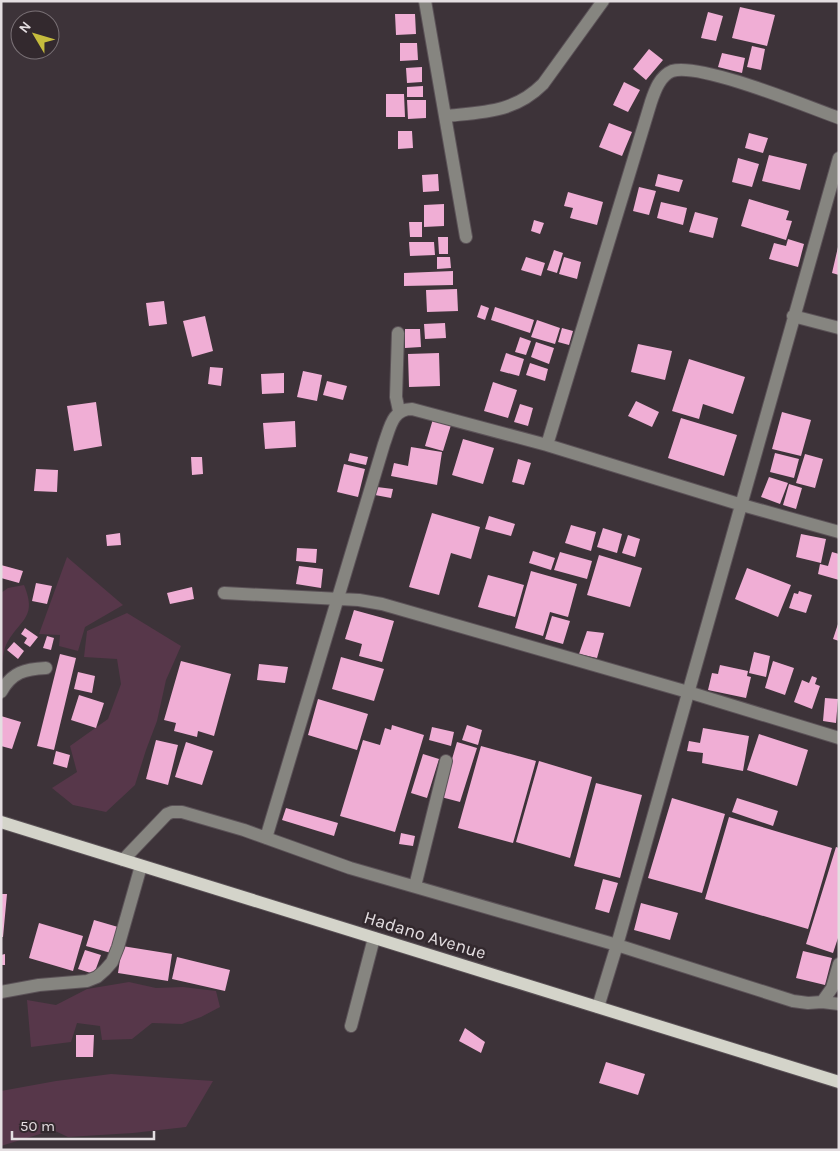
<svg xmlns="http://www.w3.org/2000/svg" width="840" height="1151" font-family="Karla,sans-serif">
<rect width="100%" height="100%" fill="#3d3339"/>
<path fill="#57374a" d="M67,557l56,48 -38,22 -7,24 -19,-5 1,-11 -21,-1z
M24,585c14,34 -5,34 -18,60 -3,7 -3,16 -5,24v-76l7,-5z
M127,613l54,33 -15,34 -9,41 -11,29 -11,35 -29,27 -33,-7 -21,-17 25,-16 -7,-26 38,-27 13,-35 -4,-25 -33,-2 3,-26z
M129,982l27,6 27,-1 33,4 4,16 -19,10 -19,7 -30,-1 -20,16 -30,1 -2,-14 -23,-3 -6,19 -40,5 -4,-47 29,5 31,-16z
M111,1074l102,7 -27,46 -53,6 -65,4 -15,-7 -52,16v-55l55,-10z"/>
<path fill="#f0aed5" d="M740,7l35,8 -8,31 -35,-8z
M708,12l15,4 -7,25 -15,-3z
M395,14h20l1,20 -20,1z
M400,43h17l1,17 -18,1z
M752,46l13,3 -4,21 -14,-3z
M649,49l14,11 -17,20 -13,-11z
M722,53l23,5 -3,15 -24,-6z
M422,67v15l-15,1 -1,-15z
M624,82l16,8 -12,22 -15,-7z
M423,86v11h-16v-10z
M386,94h18l1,23h-19z
M407,100h19v18l-18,1z
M609,123l23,9 -10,24 -23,-9z
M398,131h14l1,17 -15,1z
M749,133l19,5 -5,15 -18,-5z
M769,155l38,9 -7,26 -38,-9z
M738,158l21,6 -7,23 -20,-5z
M438,174l1,17 -16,1 -1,-17z
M658,174l25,6 -4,12 -24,-6z
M639,187l17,4 -7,24 -16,-4z
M568,192l35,10 -6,23 -27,-7 3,-10 -9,-2z
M749,199l40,12 -3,9 6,1 -6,19 -45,-14z
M661,202l26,6 -4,17 -26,-7z
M444,204v22l-20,1v-22z
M695,212l23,6 -5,20 -24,-6z
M534,220l10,3 -4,11 -9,-3z
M409,222h13v15h-12z
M438,237h10v17h-9z
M788,239l16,5 -6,23 -29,-8 5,-16 12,3z
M409,242h25l1,13 -25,1z
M838,247h1v28l-7,-2z
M554,250l9,3 -6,20 -10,-3z
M437,257h13l1,11 -14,1z
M526,257l19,6 -4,13 -20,-6z
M564,257l17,5 -4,17 -18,-5z
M453,271v14l-49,1v-13z
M457,289l1,22 -31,1 -1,-22z
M164,301l3,23 -18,2 -3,-23z
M481,305l8,3 -4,12 -8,-3z
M495,307l39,13 -4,13 -39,-13z
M205,316l8,35 -21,6 -9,-36z
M537,320l23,8 -5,16 -24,-7z
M445,323l1,15 -21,1 -1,-15z
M562,328l11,3 -4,14 -11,-3z
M405,329h15l1,18 -16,1z
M520,337l11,4 -5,14 -11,-3z
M536,342l18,6 -5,16 -18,-7z
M638,344l34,7 -7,29 -34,-8z
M439,353l1,33 -31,1 -1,-33z
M506,353l18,6 -5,17 -19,-5z
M689,359l56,18 -12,37 -30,-10 -4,15 -27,-8z
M530,363l18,6 -3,12 -19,-6z
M210,367l13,1 -2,18 -13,-2z
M303,371l19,4 -5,26 -20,-4z
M284,373v20l-22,1 -1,-20z
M327,381l20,5 -4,14 -20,-5z
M493,382l24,8 -9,28 -24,-7z
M636,401l23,11 -7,15 -24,-11z
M96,402l6,44 -28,5 -7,-45z
M520,404l13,4 -5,18 -14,-4z
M782,412l29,8 -10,36 -29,-7z
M681,418l56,17 -13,41 -56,-18z
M433,419l18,6 -8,26 -18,-5z
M295,421l1,26 -31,2 -2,-26z
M463,439l31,9 -11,36 -31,-9z
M411,447l31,5 -5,33 -46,-9 3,-13 14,3z
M350,453l18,4 -2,8 -18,-4z
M775,453l24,6 -5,19 -24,-6z
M805,454l18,5 -8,29 -19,-5z
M191,457h11l1,17 -11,1z
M518,459l13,4 -7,22 -12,-3z
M344,464l21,5 -7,28 -21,-5z
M36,469l22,1 -1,22 -23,-1z
M769,477l19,6 -8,21 -19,-7z
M789,484l13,4 -6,21 -13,-4z
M377,487l16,2 -2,9 -16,-3z
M432,513l48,14 -9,32 -20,-6 -12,42 -30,-8z
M489,516l26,8 -4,12 -26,-7z
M571,525l25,7 -5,19 -26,-8z
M603,528l19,6 -5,19 -20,-6z
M120,533l1,12 -14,1 -1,-11z
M801,534l25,5 -5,24 -25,-6z
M628,535l12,4 -5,18 -13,-4z
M297,548l20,1 -1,14 -20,-2z
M533,551l22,7 -4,12 -22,-7z
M560,552l32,9 -5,18 -33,-9z
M832,552l7,2v26l-21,-6 2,-10 8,2z
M599,555l43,13 -12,39 -43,-12z
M1,565l22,6 -4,12 -18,-5z
M299,566l24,3 -2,19 -25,-4z
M747,568l44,17 -13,32 -43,-18z
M531,571l46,13 -9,33 -18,-5 -7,24 -28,-8z
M488,575l36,10 -9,32 -37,-10z
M36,583l16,3 -5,18 -15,-3z
M192,587l2,12 -24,5 -3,-11z
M799,591l13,4 -6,18 -17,-5 5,-15 4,1z
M354,610l40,11 -12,41 -23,-6 3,-12 -17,-5z
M552,616l18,5 -7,23 -18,-5z
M839,621v20l-6,-2z
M25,628l13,9 -8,10 -6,-4 3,-5 -6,-4z
M587,631l17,2 -7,25 -18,-4z
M47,636l7,2 -3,12 -8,-2z
M14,642l10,9 -6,8 -11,-9z
M754,652l16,4 -4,21 -17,-4z
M60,654l16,4 -22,92 -17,-4z
M341,657l43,12 -10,32 -42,-12z
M181,661l50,13 -17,62 -16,-5 -1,6 -23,-6 2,-8 -12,-3z
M773,661l21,7 -9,27 -20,-7z
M259,664l29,3 -3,16 -28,-3z
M720,665l28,6 -1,5 4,1 -5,21 -38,-8 4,-17 6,1z
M78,672l17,4 -3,17 -18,-4z
M812,676l5,2 -2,6 5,2 -8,23 -18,-7 8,-22 7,3z
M79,695l25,8 -8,25 -25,-8z
M825,698l13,1 -2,24 -13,-2z
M318,699l50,15 -11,36 -49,-15z
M1,716l20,6 -9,27 -11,-3z
M392,725l32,10 -29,97 -55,-16 23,-76 17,5 5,-17 6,2z
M467,725l15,5 -4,15 -16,-5z
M432,727l22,5 -3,14 -22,-6z
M703,728l46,8 -6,35 -41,-8 1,-10 -16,-2 2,-10 11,2z
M759,734l49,16 -11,36 -50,-16z
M156,740l22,5 -10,40 -22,-6z
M186,742l27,9 -11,34 -27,-8z
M457,742l20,6 -17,54 -19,-5z
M481,746l55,15 -23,82 -55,-15z
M56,751l14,4 -3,13 -14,-4z
M423,754l16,5 -12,39 -16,-5z
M539,761l53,16 -22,81 -54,-16z
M596,783l46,12 -22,83 -46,-12z
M672,798l53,16 -23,79 -54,-15z
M737,798l41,13 -5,15 -41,-14z
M286,808l52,15 -4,13 -52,-16z
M729,817l103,31 -24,81 -103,-30z
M401,833l14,3 -2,10 -14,-2z
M836,847l3,1v87l-6,18 -27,-9z
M603,879l15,4 -9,30 -14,-4z
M1,894h6l-4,43h-2z
M641,903l37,10 -8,27 -36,-10z
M94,920l24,7 -7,26 -25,-7z
M39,923l44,13 -10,35 -44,-13z
M122,946l50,8 -4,27 -50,-8z
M85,950l16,5 -7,19 -16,-5z
M803,951l29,7 -7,27 -29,-7z
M5,954v11h-4v-10z
M177,957l53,13 -5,21 -53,-12z
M465,1028l20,14 -4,11 -22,-12z
M76,1035h18l-1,22h-17z
M606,1062l39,12 -7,21 -39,-12z"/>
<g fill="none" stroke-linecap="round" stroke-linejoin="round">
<g stroke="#5b5257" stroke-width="14">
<path id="minor" d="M425,1l41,236
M445,116c38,-4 69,-3 98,-32l60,-83
M793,316l46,12
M398,333l-2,64 3,14
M547,445l104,-343c4,-12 9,-26 21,-31 28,-9 136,36 167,47
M224,593l135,7 23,4 306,88 151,46
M1,692c11,-20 24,-23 45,-24
M266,838l118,-394c6,-16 8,-35 28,-35l135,36 195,60 97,27
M123,860l44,-46 5,-2h10l62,18 106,38 267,77 176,56 15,2 14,-1 10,-14 7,-24
M415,886l31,-125
M1,992l38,-7 48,-4 10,-4 8,-7 7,-8 6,-15 23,-81
M822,1002l17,2
M598,1007l19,-62 222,-787
M351,1026l23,-88"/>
</g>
<g stroke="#5b5257" stroke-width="14">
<path id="major" d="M1,822l838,260"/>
</g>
<use href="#minor" stroke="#868580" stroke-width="12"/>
<use href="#major" stroke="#d4d4ca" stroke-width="12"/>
</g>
<g text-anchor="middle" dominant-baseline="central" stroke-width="5" stroke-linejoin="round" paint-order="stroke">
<g font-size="18" fill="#e4dee1" stroke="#33292e">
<text transform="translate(425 935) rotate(17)">Hadano Avenue</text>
</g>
</g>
<rect width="840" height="1151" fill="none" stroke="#e4dee1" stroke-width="5"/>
<g transform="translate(35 35) rotate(308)"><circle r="24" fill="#33292e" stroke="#7a7176"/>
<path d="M0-4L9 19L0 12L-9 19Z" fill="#c6bc3d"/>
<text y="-8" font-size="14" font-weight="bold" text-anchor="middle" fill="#e4dee1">N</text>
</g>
<path d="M12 1131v8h142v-8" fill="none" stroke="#e4dee1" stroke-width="2.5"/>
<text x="20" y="1131" font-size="15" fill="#e4dee1" stroke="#33292e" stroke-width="4" paint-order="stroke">50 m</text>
</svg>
